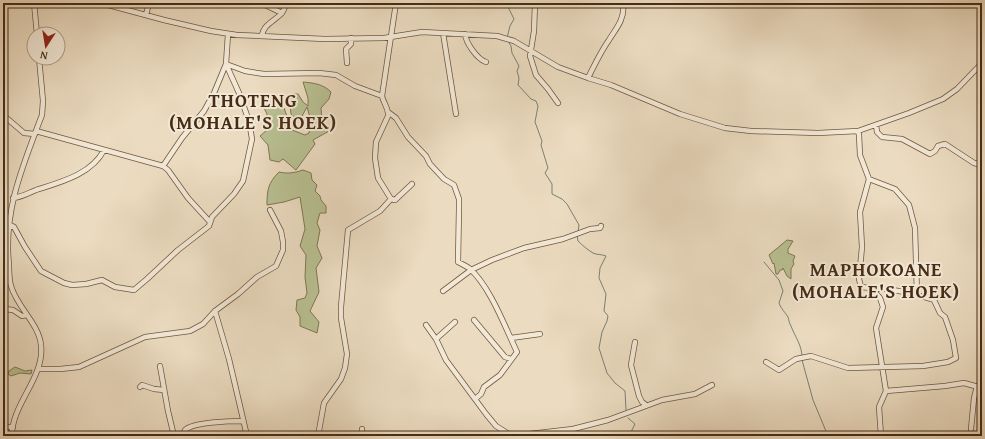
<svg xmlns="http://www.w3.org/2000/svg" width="985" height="439" font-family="'Gentium Book Plus',serif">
<rect width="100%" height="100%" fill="#ebdbc0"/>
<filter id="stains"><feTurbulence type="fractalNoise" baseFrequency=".005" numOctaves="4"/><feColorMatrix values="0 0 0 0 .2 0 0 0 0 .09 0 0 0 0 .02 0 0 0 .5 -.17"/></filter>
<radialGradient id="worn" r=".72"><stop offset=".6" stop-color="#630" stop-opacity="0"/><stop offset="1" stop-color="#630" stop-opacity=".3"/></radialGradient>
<path fill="#b8c092" stroke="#807654" d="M303,82c11,1 20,2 28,10l-2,7 -8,9 1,14 9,8 -18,10 2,4 -19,26 -13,-11 -4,3 -9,-2 -2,-15 -8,-9 7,-6v-16l-4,-8 9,-4 12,6 8,22 13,5 4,-2 2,-12 -4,-14 -6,11 -6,1 -4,-5 -1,-9 3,-11h5l5,8 5,4v-8z
M303,170l8,3 1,7 5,5 -2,6 5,5 1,4 5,6v7h-6l-3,10 3,7 -3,16 5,12 -6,10 3,24 -9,19 9,11 -2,11 -17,-7v-9l-4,-7 1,-10 8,-2 2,-5 -2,-16 1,-22 -6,-9 5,-17 -5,-32 -16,5 -17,3c0,-15 1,-22 12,-33 9,2 15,1 24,-2z
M787,240l6,1 -5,8v4l7,3 -2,5 1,3 -3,5v10l-4,-3 -4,-8 -1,2h-2l-2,4h-2l-2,-11 -1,1 -4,-9z
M15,367l10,4 7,-1 -1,4 -11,-1 -9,3 -3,-2 1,-3z"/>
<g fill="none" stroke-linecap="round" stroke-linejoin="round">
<path stroke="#788176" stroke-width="1" d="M507,38l3,-12 4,-7 -5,-10 -1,-6
M508,41l3,5 1,7 7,13 -2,5 2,7 -1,7 13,14 5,2 2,5 -3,16 7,19 -1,4 7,23 -3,5 7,11v10l10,5 5,5 12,21 -1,7
M577,235l1,6c4,4 10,9 15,12 4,2 8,1 13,3l-6,12 -1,10 7,16 -2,17 4,5 -1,5 -5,11 -3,16 8,25 8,10 10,8 1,19
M764,262l15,18 4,11 -4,12c2,6 6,9 9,14 1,3 1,6 3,9 4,11 11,19 11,31
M802,360l11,40 15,36
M628,418l7,6 -6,12"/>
<g stroke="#705840" stroke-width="6">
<path id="minor" d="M34,3l3,31
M101,3l63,17 47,11 26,4 88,4 59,-1 38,-6 75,4 17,5 44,26 30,11 23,7 69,29 45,14 26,3 67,2 40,-2 51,-18 34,-14 14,-10 25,-26
M261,3l21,10
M535,3l-1,28 -4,25 6,19 12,14 10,14
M146,15l3,-12
M443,33l13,81
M465,34c1,9 12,25 21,28
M262,36c1,-11 11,-14 19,-22 2,-2 4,-7 5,-11
M347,63l-1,-14 5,-5v-6
M226,64l19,7 19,3 55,-1 17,2 19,11 27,10
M588,78c6,-12 13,-27 21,-38 6,-10 16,-21 14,-34
M388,112l8,6 12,19 18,19 4,8 14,15 10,6 5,14v9l-1,54c4,2 8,4 11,6 21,18 36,59 48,84l-17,23 -16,12 -3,7 -6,5
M3,115l21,18 11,1
M876,125l1,7 5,5 20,2 28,15 5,-3 3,-5 7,-2 29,19 8,2
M36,131l127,35 5,4 20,28 22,24
M858,131l1,4 1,20 9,24 -9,33 2,35 -3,32 2,8 10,1 9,10 3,9 -7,21 10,63 -7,16 2,29
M163,166l19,-28 22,-27 10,-18 12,-29 2,-30
M869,179l26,10 14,16 6,23 2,66
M13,198c9,-1 15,-5 23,-8 25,-8 56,-16 68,-40
M391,199l-13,-21 -3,-20 1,-16 12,-26c1,-7 -5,-14 -6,-20l14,-93
M8,224l6,3 11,20 16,24 23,12 8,2 14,-1 16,-4 13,7 19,3 13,-11 31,-29 31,-24 3,-9 22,-23 9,-13 9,-42 -3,-18 -10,-28 -13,-29
M443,291l28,-21 21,-10 32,-12 39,-9 27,-10 10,-1 1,-2
M215,311l14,48 18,77
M3,317l2,-8 8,1 9,6 4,-1
M474,320l31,37 6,2
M426,325l10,14 10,21 40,54 10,12 16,10
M511,338l29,-4
M436,339l19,-17
M635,342l-4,23 8,31 3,6 4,3
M766,362l13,8 17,-11 15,-3 37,12 75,-2 25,-4 8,-4 -3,-18 -8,-23 -5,-4 -6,-13c-20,-7 -41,-11 -63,-12
M160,366l8,45 6,25
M39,369h21l19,-2 66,-30 45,-6 13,-7 12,-13 23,-17 19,-17 19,-11 7,-16v-8l-2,-11 -11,-21
M140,387l2,-2 12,4 10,1
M886,391l59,-5 19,-3 18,5
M3,427h10
M362,429v7
M971,429l3,-31 3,-12
M12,436c-1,-31 33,-59 29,-91 -2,-21 -24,-38 -30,-59 -2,-7 -2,-15 -2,-21 -6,-54 14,-100 33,-150l1,-14 -4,-43
M183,436c0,-2 1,-4 2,-6 8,-8 46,-9 58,-9
M318,436l6,-33 17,-24 4,-11 2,-14 -6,-36v-11l7,-77 32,-19 11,-12 4,1 17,-16
M512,436l61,-7 35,-9 54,-20 33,-6 17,-9"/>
</g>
<use href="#minor" stroke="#f2e8d6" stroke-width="4.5"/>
</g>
<g text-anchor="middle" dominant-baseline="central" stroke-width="4" stroke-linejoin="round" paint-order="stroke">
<g font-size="19" font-weight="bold" letter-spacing="1" fill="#472c15" stroke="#f2e8d6">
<text x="253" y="100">THOTENG<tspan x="253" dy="22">(MOHALE'S HOEK)</tspan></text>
<text x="876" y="269">MAPHOKOANE<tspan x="876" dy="22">(MOHALE'S HOEK)</tspan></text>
</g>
</g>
<rect width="985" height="439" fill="none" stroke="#ebdbc0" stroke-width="16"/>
<rect x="4" y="4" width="977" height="431" fill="none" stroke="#472c15" stroke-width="2"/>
<rect x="8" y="8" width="969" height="423" fill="none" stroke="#472c15"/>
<g transform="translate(46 46) rotate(192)"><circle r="19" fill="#f2e8d6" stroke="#ae9d89"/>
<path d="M0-3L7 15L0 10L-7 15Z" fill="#8f2418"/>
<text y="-6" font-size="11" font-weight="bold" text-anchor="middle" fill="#472c15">N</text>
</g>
<rect width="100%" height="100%" filter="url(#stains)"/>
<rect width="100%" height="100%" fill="url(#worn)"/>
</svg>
